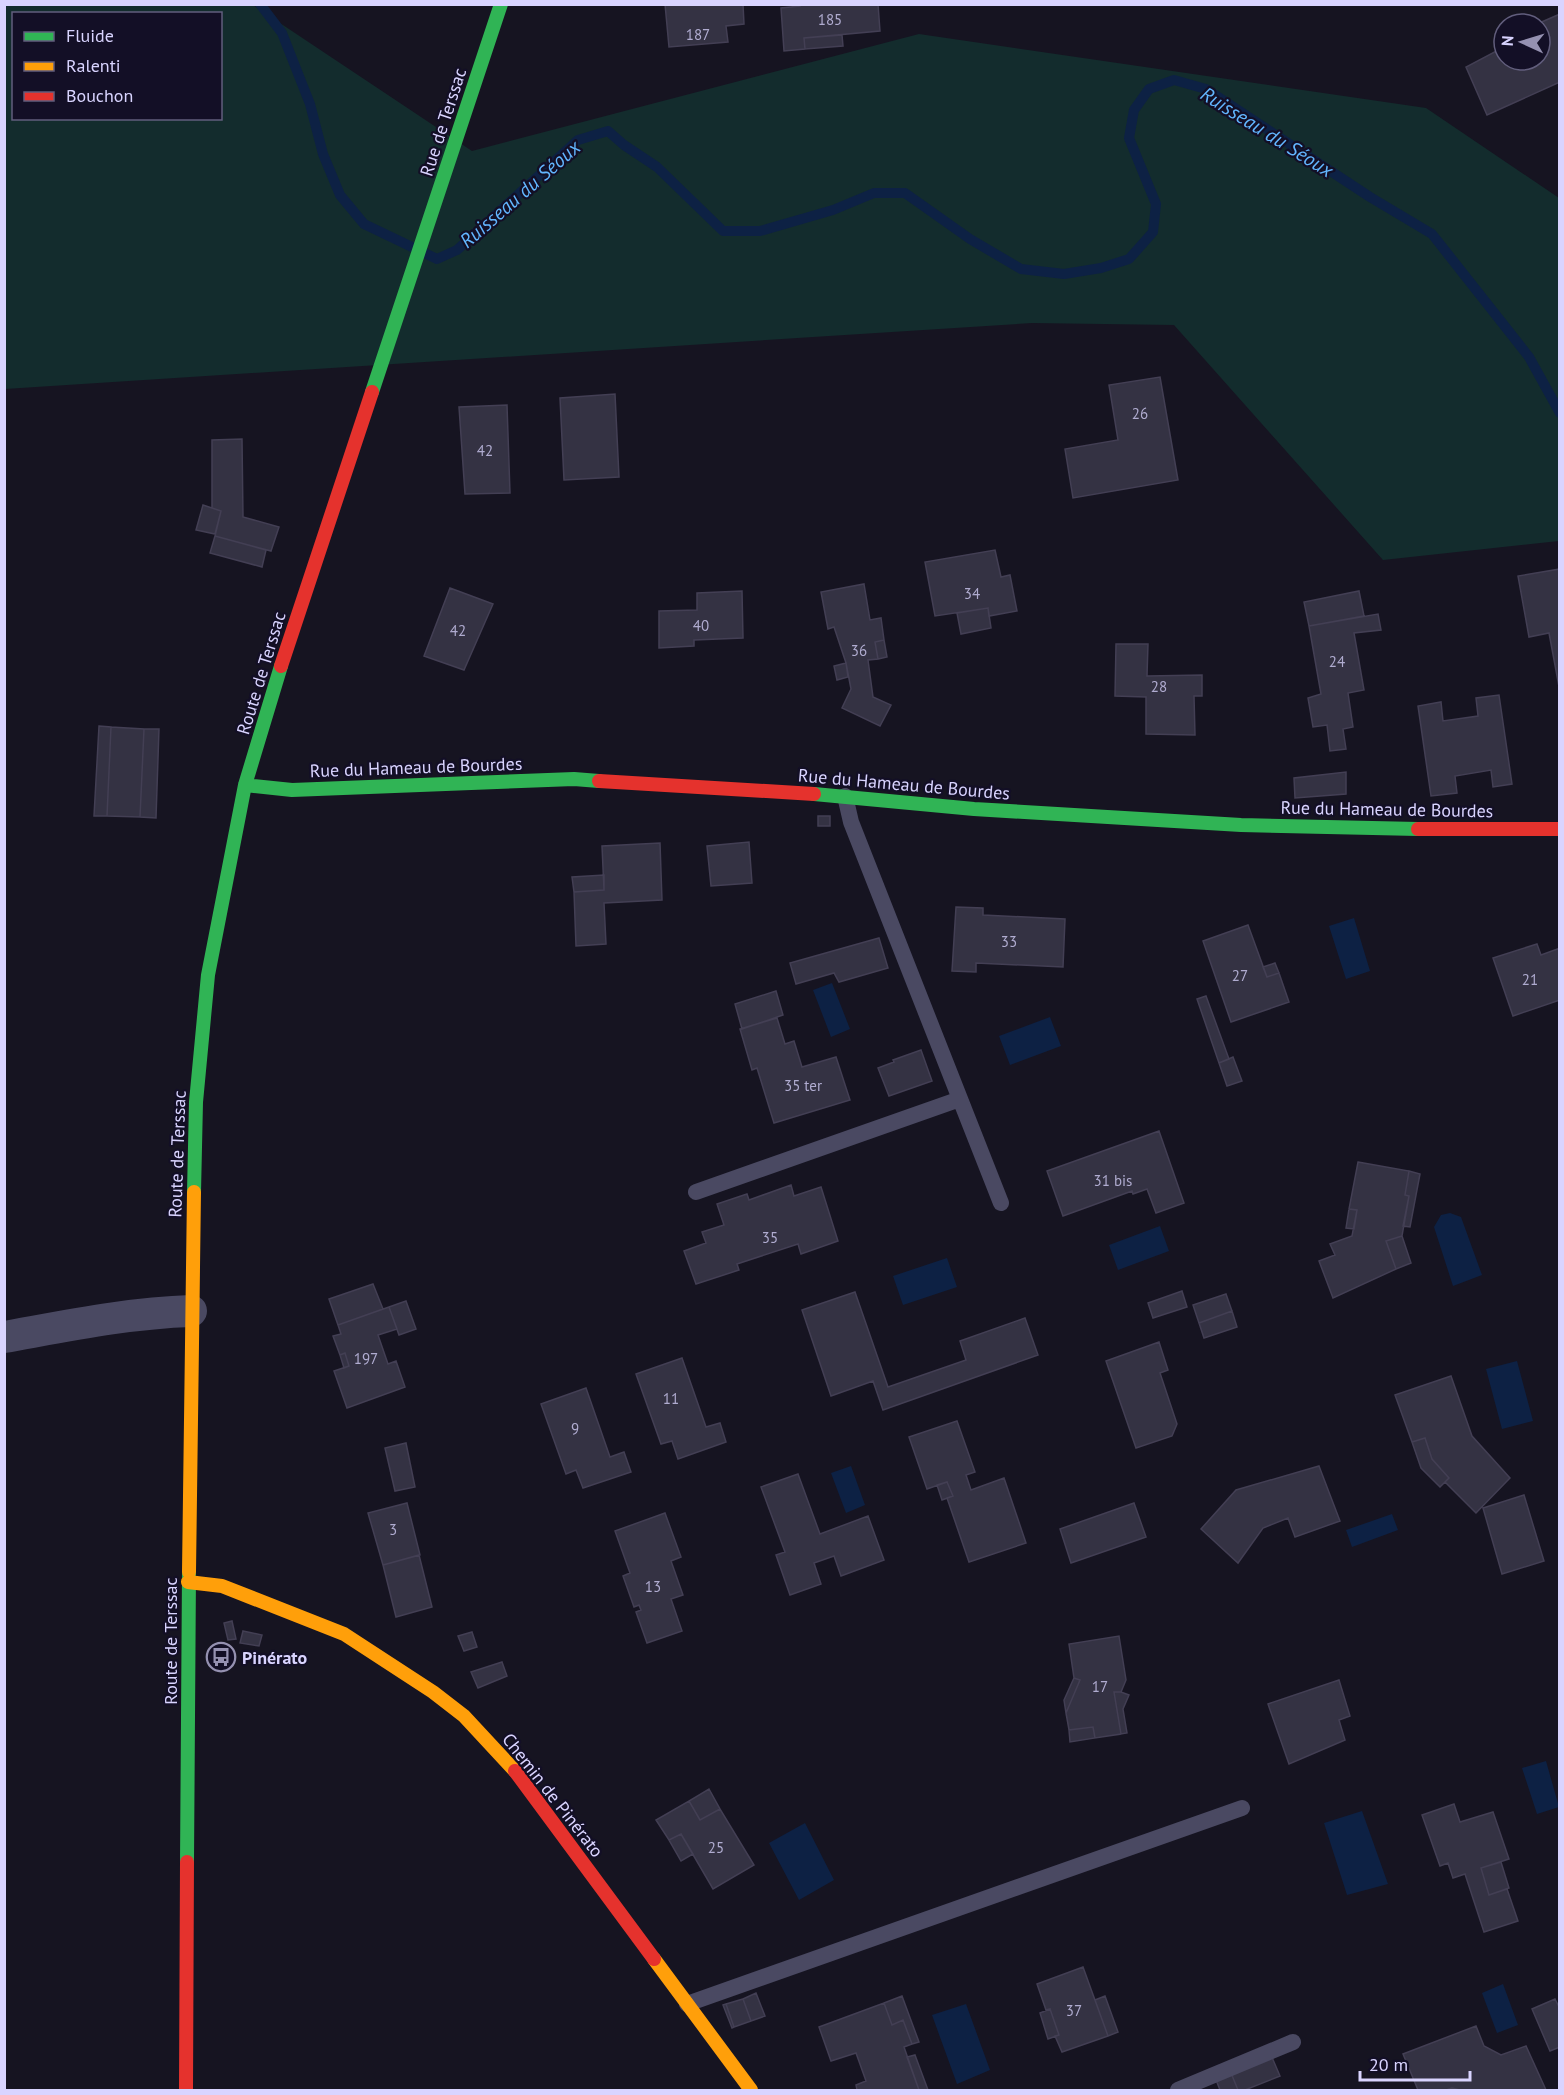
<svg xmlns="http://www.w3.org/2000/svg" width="1564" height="2095" font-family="'PT Sans',sans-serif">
<rect width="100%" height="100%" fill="#161421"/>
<path fill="#132c2d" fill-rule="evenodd" d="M5,5h248l219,146 447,-117 507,74 133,90v343l-176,19 -209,-235 -142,-2 -1027,66zM14,14h206v104h-206z"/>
<path fill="#0d2144" d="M1354,918l16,53 -24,8 -17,-53z
M832,983l18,46 -19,8 -18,-47z
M1050,1017l11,29 -51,19 -11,-29z
M1450,1213l11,4 21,58 -29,11 -19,-59 7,-12z
M1160,1226l9,25 -51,19 -9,-25z
M947,1258l10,29 -54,18 -10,-29z
M1517,1361l16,60 -31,8 -16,-60z
M851,1466l14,39 -19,8 -15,-40z
M1392,1514l6,16 -46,17 -6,-17z
M1546,1761l13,46 -22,7 -15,-46z
M1362,1811l26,73 -41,11 -23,-72z
M805,1823l29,57 -35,20 -30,-57z
M1503,1984l15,41 -21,8 -15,-40z
M966,2004l24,66 -33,14 -25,-69z"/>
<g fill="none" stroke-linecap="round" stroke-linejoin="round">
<path stroke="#0d2144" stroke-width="10" d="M260,4l22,29 28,71 13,50 17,41 24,29 73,35 20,-9 121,-110 30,-9 16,14 33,22 66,64h37l73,-21 41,-17h31l65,46 51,30 43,5 37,-6 28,-9 24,-27 3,-28 -27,-66 5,-28 15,-21 25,-9 32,9 164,108 62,37 97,123 31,56"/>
</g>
<path fill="#343243" stroke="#433f54" stroke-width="1.5" d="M665,4h78l1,20 -18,2 2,16 -59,5z
M800,4h78l2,27 -76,7 1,11 -21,2 -3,-43 19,-2z
M1560,14v68l-73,33 -21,-48 38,-20v13h36v-36h-3z
M842,35l1,11 -38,3 -1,-11z
M1160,377l18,103 -105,18 -8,-49 53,-9 -9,-55z
M615,394l4,83 -55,3 -4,-82z
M507,405l3,88 -45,1 -6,-87z
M242,439l1,78 36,10 -8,24 -56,-15 6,-25 -9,-3v-68z
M203,505l18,6 -6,23 -19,-4z
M215,536l51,14 -4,17 -52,-14z
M995,550l6,27 9,-2 7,36 -28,5 -1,-8 -53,8 -10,-54z
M1560,569v123l-11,-59 -20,4 -11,-61z
M864,584l6,36 11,-2 3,22 -9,2 3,17 -10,1 5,37 18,8 -11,21 -38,-18 9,-19 -5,-26 -12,-36 -6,2 -7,-37z
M450,588l43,16 -29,66 -40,-14z
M742,591l1,47 -49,2v6l-35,2v-37l38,-1v-17z
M1359,591l5,25 -55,10 -5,-24z
M988,608l3,20 -30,6 -4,-21z
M1378,614l3,16 -27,3 10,57 -16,3 5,34 -10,2 3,20 -16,2 -3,-26 -14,2 -5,-29 13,-4 -12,-68z
M884,640l3,17 -9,2 -3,-17z
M1116,644h32l-1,32 55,-1v21h-8l1,39 -49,-1v-37l-31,-1z
M846,663l2,14 -11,3 -3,-14z
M1499,695l13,89 -19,3 -2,-17 -36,6 2,17 -26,3 -13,-90 23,-4 2,19 35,-5 -2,-18z
M99,726l12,1 -4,89h-13z
M111,727l33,2 -4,88 -33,-1z
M144,729h15l-3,89 -16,-1z
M1346,772v22l-51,4 -1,-20z
M818,816h12v10h-12z
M749,842l3,41 -41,3 -4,-40z
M660,843l2,57 -58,3 2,41 -30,2 -2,-54 30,-2 -2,-44z
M604,875v15l-30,2 -2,-15z
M956,907l27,1v7l82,4 -2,48 -87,-4v9l-24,-1z
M1248,925l19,52 12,-4 10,29 -58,20 -28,-81z
M879,938l9,30 -49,14 -5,-9 -38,11 -6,-21z
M1537,944l4,11 19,-7v52l-47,16 -20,-58z
M1275,963l4,10 -12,4 -4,-10z
M776,991l7,24 -41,14 -7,-25z
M1206,996l23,63 -10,4 -22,-64z
M777,1018l8,26 9,-3 8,26 34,-10 14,43 -76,23 -17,-55 -5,2 -12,-41z
M921,1050l11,31 -43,15 -11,-28 16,-6 -1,-2z
M1233,1057l9,24 -15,5 -8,-23z
M1159,1131l25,72 -28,10 -9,-24 -14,5 -1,-3 -69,25 -16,-45z
M1358,1162l51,9 -4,24 4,1 -7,40 -16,5 10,28 -63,29 -14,-37 16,-6 -5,-11 22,-8 5,-26 -8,-1z
M1409,1171l11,3 -10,53 -7,-1 6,-30 -4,-1z
M791,1185l3,11 27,-9 17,54 -37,13 -3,-10 -61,20 2,6 -43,14 -12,-33 22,-8 -4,-11 22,-7 -7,-21 30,-10 2,6z
M1349,1209l8,1 -3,19 -8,-1z
M1402,1236l9,27 -15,6 -10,-28z
M373,1284l10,25 -45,16 -9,-26z
M1182,1291l5,16 -34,11 -5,-15z
M855,1292l33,95 78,-27 -6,-19 65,-23 13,37 -155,55 -10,-29 -42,15 -29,-86z
M1226,1294l6,17 -33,12 -6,-18z
M406,1301l10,28 -17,6 -10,-28z
M389,1307l8,22 -19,6 10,29 8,-3 9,26 -58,21 -13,-37 15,-5 -4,-13 -5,2 -7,-19 8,-2 -3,-9z
M1232,1311l5,16 -33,11 -5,-15z
M1159,1342l9,28 -8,3 17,51 -5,12 -36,12 -30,-87z
M345,1353l4,13 -5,2 -4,-13z
M682,1358l24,69 14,-4 6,19 -48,17 -6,-18 -11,3 -25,-70z
M1451,1376l21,60 38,42 -34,35 -31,-31 4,-4 -17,-19 -7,-21 -13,4 -17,-47z
M586,1388l24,69 14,-5 7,20 -48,16 -7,-18 -10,4 -25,-70z
M957,1421l18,51 -9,3 5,15 33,-12 22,65 -57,19 -22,-64 6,-2 -6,-14 -20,7 -18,-52z
M1425,1438l7,21 17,19 -9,9 -19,-19 -9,-26z
M406,1443l9,44 -20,4 -10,-43z
M1319,1466l21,55 -45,16 -7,-19 -25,10 -25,35 -37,-34 35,-39z
M798,1474l22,60 48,-18 16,44 -43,16 -7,-20 -20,7 7,21 -31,11 -14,-40 9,-3 -24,-65z
M947,1482l6,14 -11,4 -5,-15z
M1524,1495l20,66 -42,13 -19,-66z
M407,1503l13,52 -37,10 -15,-52z
M1134,1503l12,34 -75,26 -11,-34z
M665,1513l16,44 -10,4 12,34 -12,4 11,32 -35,12 -11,-31 5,-2 -2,-5 -5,2 -11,-31 7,-3 -15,-42z
M419,1555l13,52 -36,10 -13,-52z
M232,1621l4,18 -8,1 -4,-17z
M243,1631l19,4 -3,11 -19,-3z
M472,1632l5,15 -13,4 -6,-15z
M1119,1636l7,44 -5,12h-7l7,42 -26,4 -2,-11 -24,3 -3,-17 14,-33 -6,-2 -5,-34z
M502,1662l5,14 -29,12 -7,-16z
M1074,1678l6,2 -14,33 -2,-13z
M1339,1680l11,36 -11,4 6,20 -56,24 -21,-60z
M1114,1692h7l8,3 -6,14 4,24 -6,1z
M1093,1727l2,11 -25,4 -1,-12z
M709,1789l11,20 -20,11 -11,-19z
M689,1801l11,19 20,-11 34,56 -41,24 -32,-55 -12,6 -13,-20z
M1454,1804l6,18 33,-10 16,47 -28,9 8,27 18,-6 11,32 -34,11 -19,-58 -12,4 -5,-15 -8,3 -18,-51z
M681,1834l12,20 -12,7 -12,-21z
M1501,1862l8,26 -20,7 -8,-27z
M1083,1967l25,69 -46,16 -7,-16 4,-1 -9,-26 -4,1 -9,-26z
M756,1993l9,23 -14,5 -8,-22z
M902,1996l17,46 -7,2 -9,-24 -11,5 -8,-22z
M1105,1996l13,36 -10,4 -13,-36z
M743,1999l8,22 -17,6 -8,-23z
M1555,1999l5,10v38l-10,4 -18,-42z
M884,2003l8,22 11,-5 9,24 -8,3 15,43h-62l-1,-5 10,-4 -10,-28 -25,8 -12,-34z
M726,2004l8,23 -2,1 -9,-23z
M1050,2009l9,26 -11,4 -8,-26z
M1476,2026l8,20 17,9 25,-9 20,44h-86l-8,-2 -6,2h-28l-15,-36z
M915,2055l13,35h-9l-12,-33z
M1271,2055l9,21 -35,14h-7l-7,-17z
M1231,2073l7,17h-18l-4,-10z"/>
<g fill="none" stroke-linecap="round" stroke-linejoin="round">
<path stroke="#4a4962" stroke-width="16" d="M845,796l6,26 150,381
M696,1192l264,-93
M687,2004l555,-196
M1178,2090l115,-48"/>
<path stroke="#4a4962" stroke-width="32" d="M4,1337c62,-11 124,-24 187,-26"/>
<path stroke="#30b455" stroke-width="14" d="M372,392l129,-388
M245,785l47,5 282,-11 25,2
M814,794l160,15 267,16 177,4
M194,1192l2,-90 12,-127 37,-190 36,-119
M187,1862l2,-290"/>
<path stroke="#ff9f0a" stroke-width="14" d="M189,1572l5,-380
M188,1582l34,4 122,48 89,58 31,24 51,55
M654,1959l97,131"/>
<path stroke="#e5322d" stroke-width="14" d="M281,666l91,-274
M599,781l215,13
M1418,829h142
M515,1771l139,188
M186,2090l1,-228"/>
</g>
<defs>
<g id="bus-ring" transform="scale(1.5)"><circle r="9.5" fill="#130f26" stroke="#9591b1" stroke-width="1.5"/><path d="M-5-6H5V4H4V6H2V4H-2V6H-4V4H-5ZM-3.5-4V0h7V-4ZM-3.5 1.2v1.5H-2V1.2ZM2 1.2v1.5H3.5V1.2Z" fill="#9591b1"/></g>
</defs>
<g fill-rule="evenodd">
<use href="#bus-ring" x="221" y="1657"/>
</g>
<g text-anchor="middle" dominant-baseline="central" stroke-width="4.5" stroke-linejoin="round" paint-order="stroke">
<g font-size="15" fill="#b0acd0">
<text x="830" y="19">185</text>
<text x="698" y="34">187</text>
<text x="1140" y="413">26</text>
<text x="485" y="450">42</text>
<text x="972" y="593">34</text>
<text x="701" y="625">40</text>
<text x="458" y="630">42</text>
<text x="859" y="650">36</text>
<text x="1337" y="661">24</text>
<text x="1159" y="686">28</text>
<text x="1009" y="941">33</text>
<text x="1240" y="975">27</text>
<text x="1530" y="979">21</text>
<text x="803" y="1085">35 ter</text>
<text x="1113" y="1180">31 bis</text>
<text x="770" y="1237">35</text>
<text x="366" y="1358">197</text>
<text x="671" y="1398">11</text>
<text x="575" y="1428">9</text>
<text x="393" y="1529">3</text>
<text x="653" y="1586">13</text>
<text x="1100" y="1686">17</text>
<text x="716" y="1847">25</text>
<text x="1074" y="2010">37</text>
</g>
<g font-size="18" fill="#d9d4ff" stroke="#130f26">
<text transform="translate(443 122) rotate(-72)">Rue de Terssac</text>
<text transform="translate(261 673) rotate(-73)">Route de Terssac</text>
<text transform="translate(416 767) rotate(-2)">Rue du Hameau de Bourdes</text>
<text transform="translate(904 784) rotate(5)">Rue du Hameau de Bourdes</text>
<text transform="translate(1387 809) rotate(1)">Rue du Hameau de Bourdes</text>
<text transform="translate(177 1154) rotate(-88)">Route de Terssac</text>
<text transform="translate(170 1641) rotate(-90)">Route de Terssac</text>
<text transform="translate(553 1795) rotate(52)">Chemin de Pinérato</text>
</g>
<g font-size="18" font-weight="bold" fill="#d9d4ff" stroke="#130f26" text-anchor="start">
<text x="242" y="1657">Pinérato</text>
</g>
<g font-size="20" font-style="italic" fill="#62b6ff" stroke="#130f26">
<text transform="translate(1267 132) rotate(32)">Ruisseau du Séoux</text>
<text transform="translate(520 194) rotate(-41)">Ruisseau du Séoux</text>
</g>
</g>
<rect width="1564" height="2095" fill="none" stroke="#d9d4ff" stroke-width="12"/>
<rect x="12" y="12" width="210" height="108" fill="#130f26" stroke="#625e7d" stroke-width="1.5"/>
<rect x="24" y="32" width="30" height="9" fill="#30b455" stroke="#625e7d" stroke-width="1.5"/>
<text x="66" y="42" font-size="18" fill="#d9d4ff">Fluide</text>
<rect x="24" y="62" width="30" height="9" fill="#ff9f0a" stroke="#625e7d" stroke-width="1.5"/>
<text x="66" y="72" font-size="18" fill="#d9d4ff">Ralenti</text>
<rect x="24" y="92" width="30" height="9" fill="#e5322d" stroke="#625e7d" stroke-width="1.5"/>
<text x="66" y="102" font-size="18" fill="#d9d4ff">Bouchon</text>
<g transform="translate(1522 42) rotate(274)"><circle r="28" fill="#130f26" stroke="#625e7d" stroke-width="1.5"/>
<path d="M0-4.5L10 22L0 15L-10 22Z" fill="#9591b1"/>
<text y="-9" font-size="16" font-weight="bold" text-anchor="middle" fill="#d9d4ff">N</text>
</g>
<path d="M1360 2071v9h110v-9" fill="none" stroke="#d9d4ff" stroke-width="3"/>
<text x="1369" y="2071" font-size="18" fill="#d9d4ff" stroke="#130f26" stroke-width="4.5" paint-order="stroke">20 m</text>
</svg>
